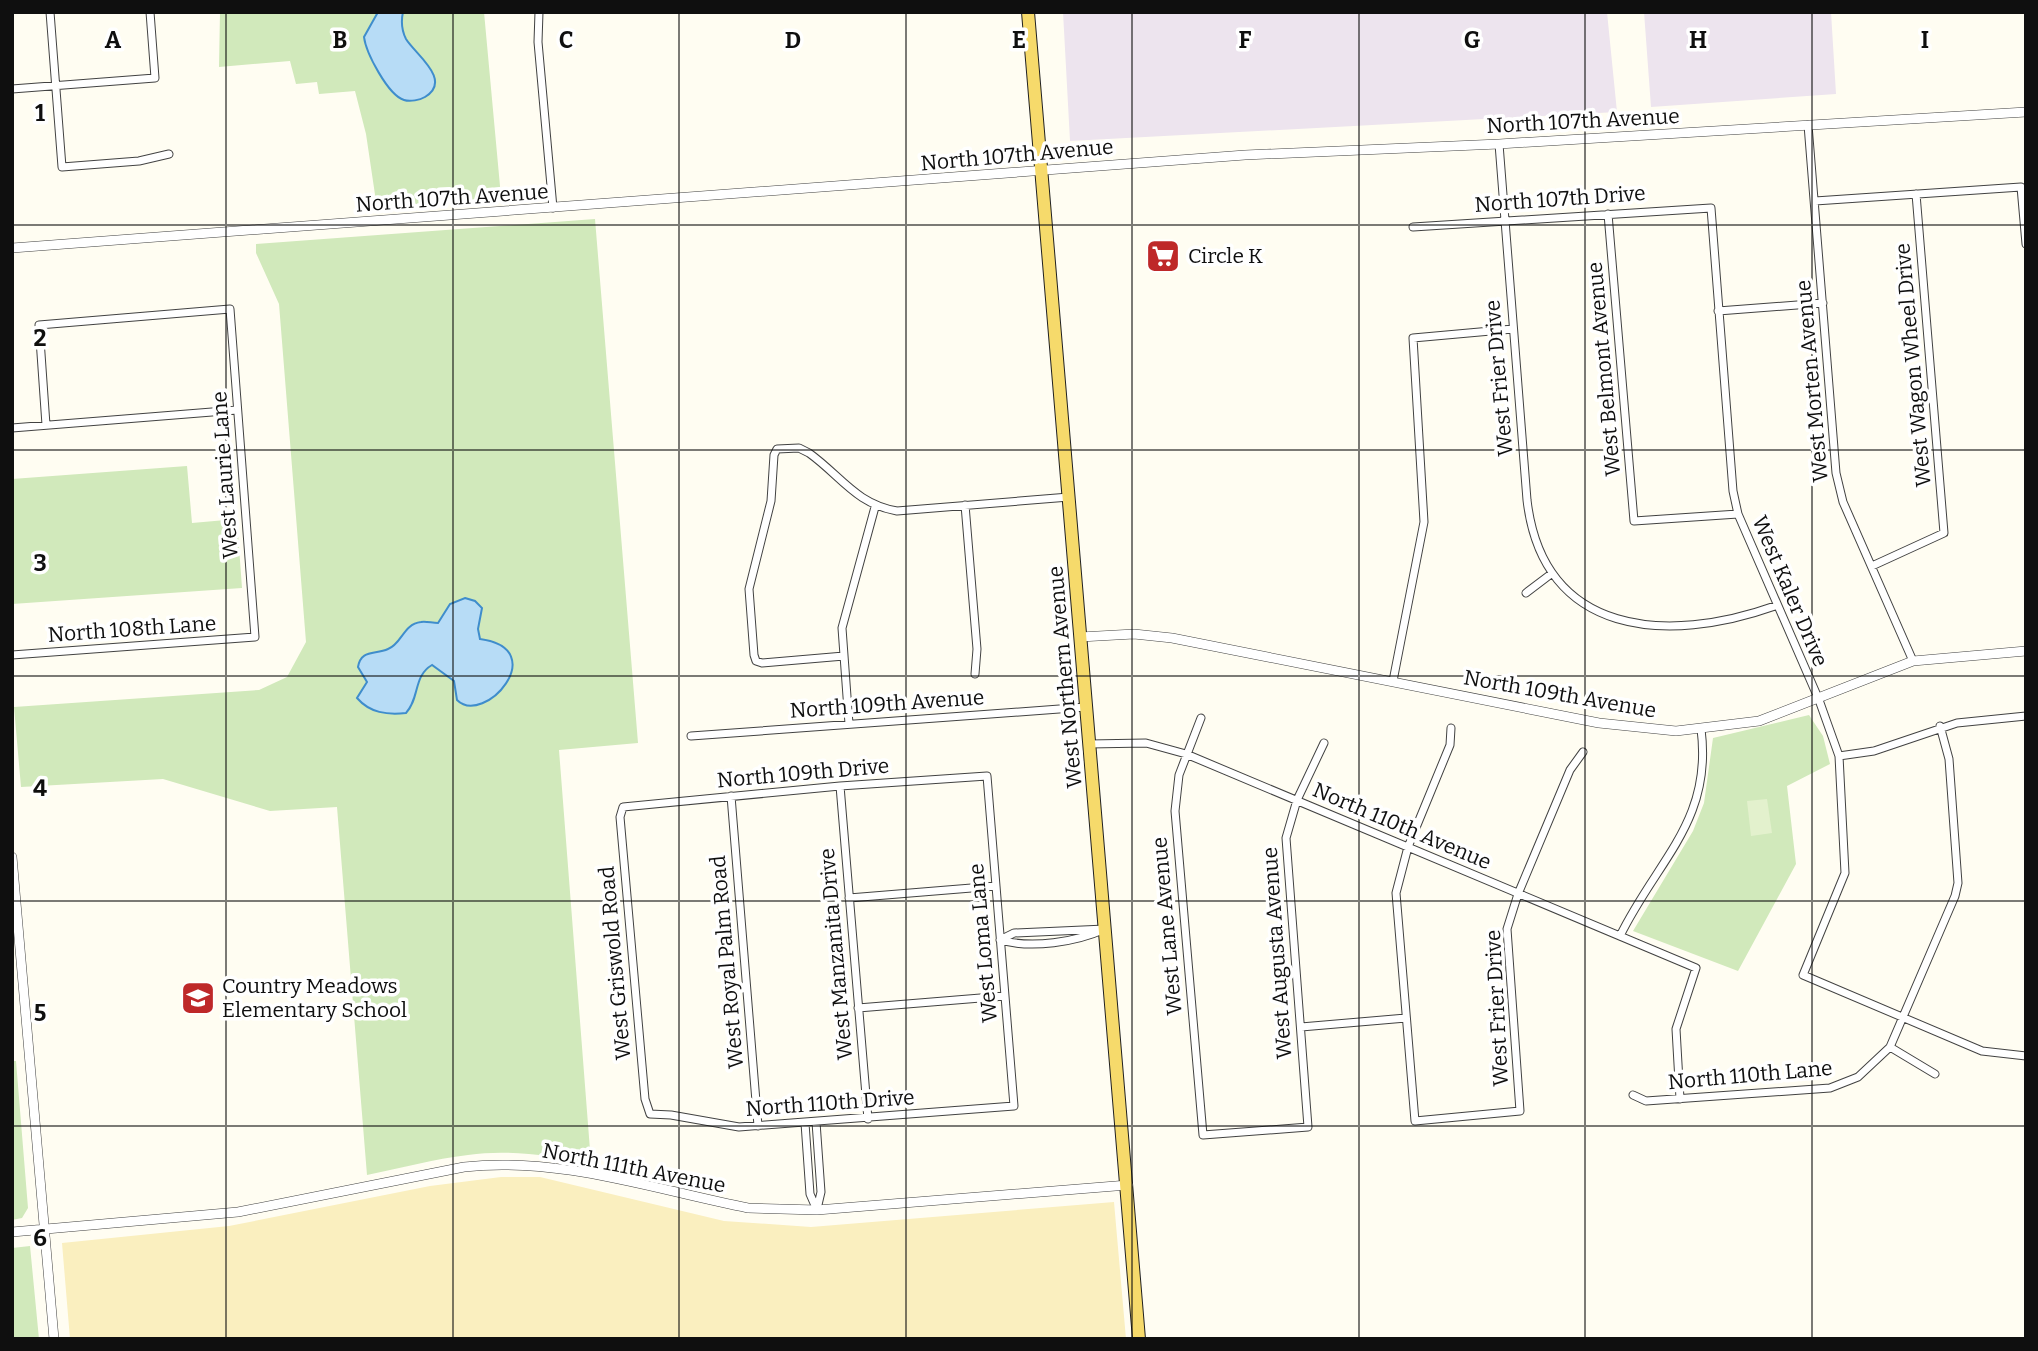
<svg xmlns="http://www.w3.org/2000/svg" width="2038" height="1351" font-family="Bitter,serif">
<rect width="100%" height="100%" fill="#fffdf2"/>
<path fill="#ede4ee" d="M1063,12h544l10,100 -547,29z
M1644,12h187l5,82 -185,13z"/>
<path fill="#d1e9bb" d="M220,12h264l17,185 -124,11 -11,-74 -11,-43 -36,3 -2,-12 -21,2 -6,-23 -71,6z
M595,219l43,524 -79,7 32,413c-41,-7 -81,-14 -123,-8 -34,4 -67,13 -101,20l-30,-368 -67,4 -107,-32 -142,8 -7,-80 245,-17 28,-13 19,-35 -27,-338 -23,-51v-9z
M187,466l5,57 45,-4 5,69 -230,16v-125z
M1809,715l14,21 7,28 -43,22 9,78 -58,107 -105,-40 60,-100 11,-28 9,-65z
M12,1061h4l12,147 -6,10 -10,2z
M30,1246l9,93h-27v-91z"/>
<path fill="#faefbf" d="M501,1177h39l184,44 87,6 303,-25 12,137h-1056l-8,-96 167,-17 201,-40z"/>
<path fill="#e3f1cd" d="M1767,799l5,34 -21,3 -4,-35z"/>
<path fill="#b7dcf6" stroke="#3f8dcc" stroke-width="2" d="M378,12h25c-2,9 -1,19 3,27 9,15 47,41 19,58 -5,3 -15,5 -21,3 -16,-5 -38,-47 -40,-63z
M465,598l10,3 7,7 -4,21 2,10c73,10 4,88 -23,61l-3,-19 -22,-16c-19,11 -12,33 -26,48 -19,2 -36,0 -49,-15l10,-16 -9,-15c3,-18 17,-12 30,-18 14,-5 15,-25 33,-27 5,-1 11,1 17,1l12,-19z"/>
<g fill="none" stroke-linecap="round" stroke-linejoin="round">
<g stroke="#424242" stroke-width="9">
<path id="minor" d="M50,12l12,155 77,-6 30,-7
M539,12l-1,30 15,166
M12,89l143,-11 -5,-66
M1808,125l28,348 7,29 70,159
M1499,144l28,356c16,137 141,144 248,106
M1815,201l206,-14 5,57
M1608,214l26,307 104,-7
M1413,227l298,-19 22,283 5,23 81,186 20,56 6,117 -42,102 179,76 44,5
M1718,311l105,-8
M12,428l225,-18
M965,505l12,144 -2,25
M1872,566l72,-33 -28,-339
M1526,593l25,-19
M12,655l243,-18 -25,-328 -191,16 7,100
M844,656l-82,7 -6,-2 -2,-6 -5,-66 22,-88 3,-46 3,-6 22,-1 10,5c32,23 47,51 88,58l172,-14
M1393,681l31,-159 -11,-184 100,-9
M1201,718l-22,57 -4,36 28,324 105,-8 -22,-289 11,-38 27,-57
M849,724l-7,-96 33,-121
M1451,728l-1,17 -42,102 -12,46 19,228 105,-10 -13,-182 11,-35 52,-124 13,-18
M691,736l395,-29
M1089,744l57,-1 40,11 510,214 -20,61 4,70
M1839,756l35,-5 83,-28 69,-7
M987,776l27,330 -275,21 -68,-12 -21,-1 -5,-15 -25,-282 3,-10 217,-21z
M840,786l28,333
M731,796l27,330
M849,898l147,-12
M1620,936c37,-76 93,-115 81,-207
M1000,940c32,9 76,2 105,-11
M1000,940l14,-7 91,-4
M858,1008l147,-12
M1301,1027l105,-9
M1890,1047l45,27
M1633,1095l13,6 184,-13 28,-11 32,-30 65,-151 3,-13 -9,-124 -9,-33
M816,1122l5,70 -4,17
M805,1123l5,71 7,16"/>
</g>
<g stroke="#424242" stroke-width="10">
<path id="tertiary" d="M12,248l1233,-93 254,-11 527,-32
M1080,637l54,-3 38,4 427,85 77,8 83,-10 154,-60 113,-10
M12,857l42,482
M12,1232l226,-20 226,-45c95,-11 192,23 284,41l69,2 311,-25"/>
</g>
<g stroke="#202020" stroke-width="14">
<path id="primary" d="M1028,12l111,1327"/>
</g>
<use href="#minor" stroke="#fff" stroke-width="7"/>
<use href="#tertiary" stroke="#fff" stroke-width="9"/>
<use href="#primary" stroke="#f6da6b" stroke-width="12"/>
</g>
<path fill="none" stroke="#0f0f0f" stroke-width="2" stroke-opacity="0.55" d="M226,12v1327M453,12v1327M679,12v1327M906,12v1327M1132,12v1327M1359,12v1327M1585,12v1327M1812,12v1327M12,225h2014M12,450h2014M12,676h2014M12,901h2014M12,1126h2014"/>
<defs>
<g id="supermarket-square" transform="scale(1.75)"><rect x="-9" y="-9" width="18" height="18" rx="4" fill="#be2829" stroke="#fff"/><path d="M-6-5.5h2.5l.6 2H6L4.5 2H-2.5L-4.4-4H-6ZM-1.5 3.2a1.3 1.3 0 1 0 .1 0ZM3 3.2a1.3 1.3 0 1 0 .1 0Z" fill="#fff"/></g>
<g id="school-square" transform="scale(1.75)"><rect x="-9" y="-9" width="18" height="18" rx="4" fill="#be2829" stroke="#fff"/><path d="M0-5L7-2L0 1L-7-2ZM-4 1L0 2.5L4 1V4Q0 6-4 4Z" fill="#fff"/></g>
</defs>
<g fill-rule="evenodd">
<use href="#supermarket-square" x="1163" y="256"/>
<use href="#school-square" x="198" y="998"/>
</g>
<g text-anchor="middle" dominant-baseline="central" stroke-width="7" stroke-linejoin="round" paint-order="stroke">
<g font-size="21" fill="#0f0f0f" stroke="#fff">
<text transform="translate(1583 121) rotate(-3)">North 107th Avenue</text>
<text transform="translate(1017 155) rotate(-5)">North 107th Avenue</text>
<text transform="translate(452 198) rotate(-4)">North 107th Avenue</text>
<text transform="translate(1560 199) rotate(-4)">North 107th Drive</text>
<text transform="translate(1913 365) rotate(-95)">West Wagon Wheel Drive</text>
<text transform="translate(1604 369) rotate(-95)">West Belmont Avenue</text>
<text transform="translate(1499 378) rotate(-95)">West Frier Drive</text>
<text transform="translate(1812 381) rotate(-95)">West Morten Avenue</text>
<text transform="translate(225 475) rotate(-94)">West Laurie Lane</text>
<text transform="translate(1790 591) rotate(67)">West Kaler Drive</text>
<text transform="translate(132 629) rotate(-4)">North 108th Lane</text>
<text transform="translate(1065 677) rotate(-95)">West Northern Avenue</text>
<text transform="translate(1560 694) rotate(10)">North 109th Avenue</text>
<text transform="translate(887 704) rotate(-4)">North 109th Avenue</text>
<text transform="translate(803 773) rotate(-5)">North 109th Drive</text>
<text transform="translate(1402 826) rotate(23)">North 110th Avenue</text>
<text transform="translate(1167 926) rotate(-95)">West Lane Avenue</text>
<text transform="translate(983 943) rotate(-95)">West Loma Lane</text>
<text transform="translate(1277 953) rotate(-94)">West Augusta Avenue</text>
<text transform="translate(836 954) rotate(-95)">West Manzanita Drive</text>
<text transform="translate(727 962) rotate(-95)">West Royal Palm Road</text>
<text transform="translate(615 963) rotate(-95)">West Griswold Road</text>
<text transform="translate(1497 1008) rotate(-93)">West Frier Drive</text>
<text transform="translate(1750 1075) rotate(-5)">North 110th Lane</text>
<text transform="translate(830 1103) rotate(-4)">North 110th Drive</text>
<text transform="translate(634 1168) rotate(11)">North 111th Avenue</text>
</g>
<g font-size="21" fill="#0f0f0f" stroke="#fff" text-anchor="start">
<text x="1188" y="256">Circle K</text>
<text x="222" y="986">Country Meadows<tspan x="222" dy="24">Elementary School</tspan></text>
</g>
</g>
<g font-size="23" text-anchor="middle" font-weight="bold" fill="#0f0f0f" stroke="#fff" stroke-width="7" stroke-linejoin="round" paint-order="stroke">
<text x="113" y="48">A</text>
<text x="340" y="48">B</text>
<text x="566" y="48">C</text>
<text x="793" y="48">D</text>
<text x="1019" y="48">E</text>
<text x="1245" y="48">F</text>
<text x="1472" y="48">G</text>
<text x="1698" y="48">H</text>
<text x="1925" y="48">I</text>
<text x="40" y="121">1</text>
<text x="40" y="346">2</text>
<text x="40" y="571">3</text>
<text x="40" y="796">4</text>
<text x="40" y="1021">5</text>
<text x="40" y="1246">6</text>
</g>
<rect width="2038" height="1351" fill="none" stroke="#0f0f0f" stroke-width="28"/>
</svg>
